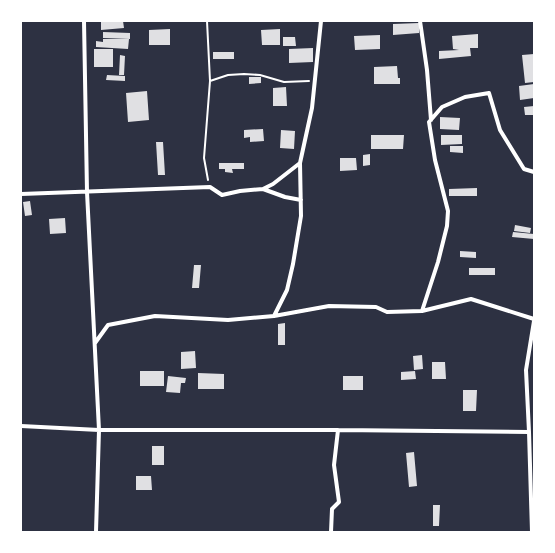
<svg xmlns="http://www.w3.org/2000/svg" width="555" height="553" font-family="'Exo 2',sans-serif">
<rect width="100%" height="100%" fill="#2d3142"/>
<path fill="#e0e0e3" d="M101,21h22l1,7 -23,2z
M419,23v10l-26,2v-11z
M170,29v16h-21v-15z
M280,29v16h-18l-1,-15z
M103,32l27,1v6l-27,-1z
M478,34v14h-8l1,8 -32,3v-8l20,-1 -6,-1 -1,-13z
M380,35v14l-25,1 -1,-14z
M283,37h12l1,9h-13z
M103,39h26l-1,10 -32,-2v-6l7,1z
M313,48v14l-24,1v-14z
M94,49h19v18h-19z
M213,52h21v7h-21z
M534,54v28l-9,1 -3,-28z
M120,55l5,1 -1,19h-5z
M397,66l1,12h2v6h-26v-17z
M107,75l18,1v5l-19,-1z
M249,77h12v6l-12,1z
M534,84v14l-14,2 -1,-14z
M286,87l1,19h-14v-18z
M147,91l2,29 -21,2 -2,-29z
M534,106v9h-9l-1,-8z
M440,117l20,1 -1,12 -19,-1z
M263,129l1,12 -14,1v-5l-6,1v-8z
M281,130l14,1 -1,18 -14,-1z
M371,135h33l-1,14h-32z
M441,135h21v9l-21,1z
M156,142h7l2,33h-7z
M450,146h13v7l-13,-1z
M370,154v11l-7,1v-11z
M340,158h16l1,12 -17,1z
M219,163h25v6h-12l1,4 -8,-1v-3h-6z
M477,188v8h-28v-7z
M30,201l2,14 -7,1 -2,-14z
M65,218l1,15 -16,1 -1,-15z
M515,225l16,3 -1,5 -16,-2z
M513,232l21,2v5l-22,-2z
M460,251l16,1v6l-16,-1z
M194,265h7l-2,23h-7z
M469,268h26v7h-26z
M285,323v22h-7v-21z
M195,351l1,17 -15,1v-17z
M422,355l1,14 -9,1 -1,-14z
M432,362h13l1,17h-14z
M140,371h24v15h-24z
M415,371l1,8 -15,1v-8z
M198,373l26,1v15h-26z
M168,376l18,2 -1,5h-4l-1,10 -14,-1z
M343,376h20v14h-20z
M463,390h14l-1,21h-13z
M152,446h12v19h-12z
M414,452l3,34 -8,1 -3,-34z
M136,476h15l1,14h-16z
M433,505h7l-1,21h-6z"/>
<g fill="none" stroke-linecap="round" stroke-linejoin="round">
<path stroke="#fff" stroke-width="2" d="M207,21l3,60 -6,77 4,22
M210,81l18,-6 16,-1 16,1 24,7 25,-1"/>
<path stroke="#fff" stroke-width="4" d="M84,21l3,171 12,238 -3,102
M420,21l7,49 4,50
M263,189l10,-5 27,-21
M21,194l189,-7 12,8 18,-4 23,-2 22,8 16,3
M422,311l16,-49 9,-36 1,-15 -13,-51 -6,-38 13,-15 23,-10 24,-4 11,37 24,39 10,3
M274,316l13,-26 6,-26 8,-48 -1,-53 12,-55 9,-87
M95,343l13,-18 47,-9 73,4 46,-4 55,-10 47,1 11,5 35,-1 49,-12 63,20
M21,426l78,4h239l191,2 3,100
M529,432l-3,-62 8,-49
M331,532l1,-23 7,-7 -5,-37 4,-35"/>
</g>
<rect width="555" height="553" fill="none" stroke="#ffffff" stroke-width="44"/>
</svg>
